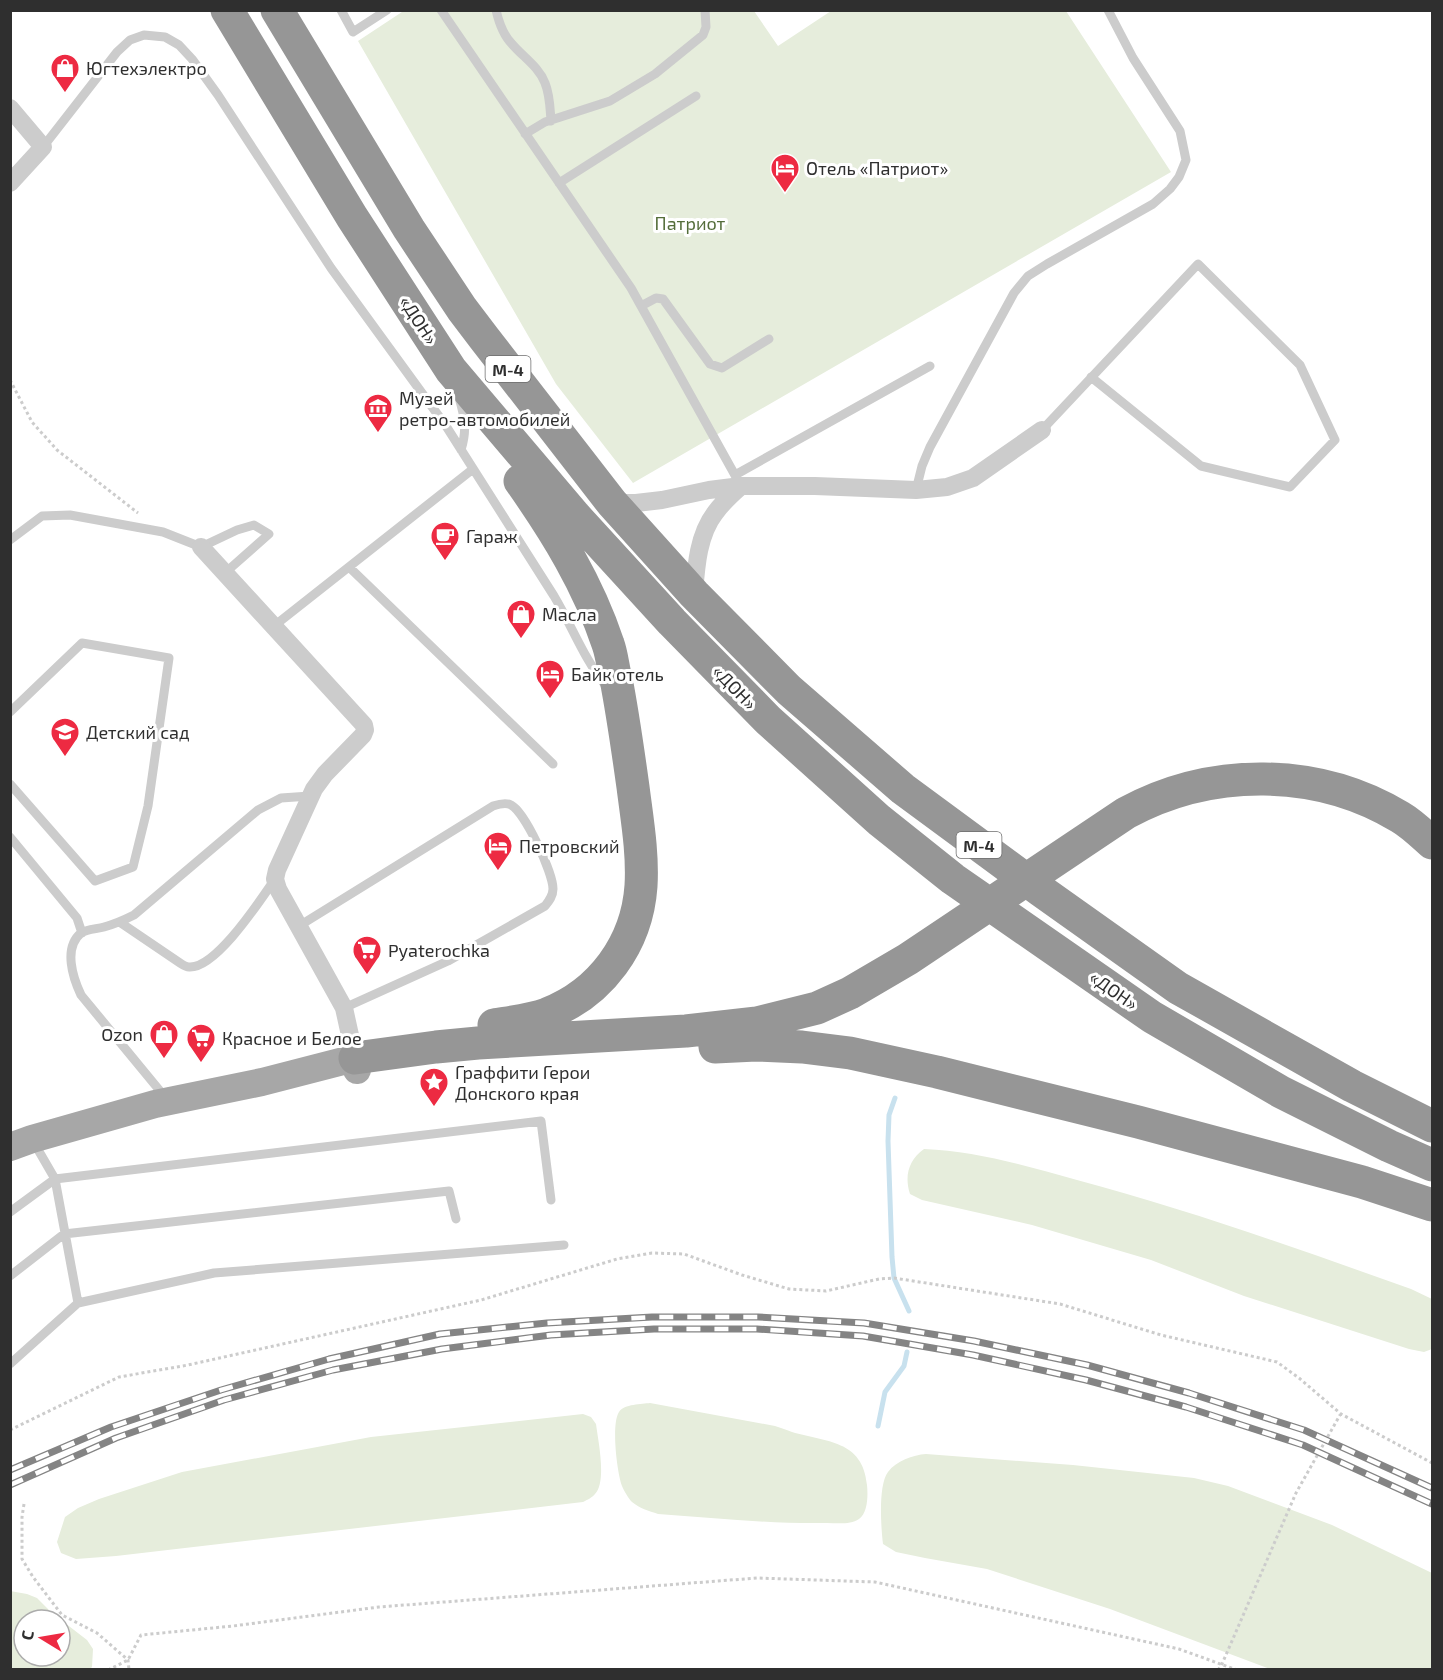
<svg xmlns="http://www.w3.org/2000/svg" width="1443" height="1680" font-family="'Exo 2',sans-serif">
<rect width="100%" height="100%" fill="#fff"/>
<path fill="#e6eddc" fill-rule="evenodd" d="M405,10l349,1 24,35 53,-35h235l105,161 -538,311 -77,-99 -198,-343z
M924,1149c52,2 103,17 153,31 113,30 224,70 334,109l21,10v50l-8,3 -15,-3 -165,-53 -93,-36 -119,-35 -110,-25 -12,-6c-6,-19 -1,-34 14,-45z
M650,1403l125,23c6,2 12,4 17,6 34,10 71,8 75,53 1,10 1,28 -8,34 -9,6 -22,4 -32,4 -56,1 -113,-5 -169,-9 -9,-3 -19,-6 -26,-12 -3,-3 -8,-11 -10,-16 -5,-14 -11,-62 -3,-74 5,-8 23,-8 31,-9z
M583,1414l8,3 5,7c2,16 11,57 -1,70 -2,3 -8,6 -12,8l-467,54 -40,3 -15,-6 -4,-11 8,-25 13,-9 21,-9 83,-27 189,-35z
M926,1454l147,11 121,13 34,8 104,39 100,48v96h-162l-160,-60 -123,-40 -62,-11 -29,-6 -13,-8c-2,-16 -5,-59 5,-72 8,-11 25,-17 38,-18z
M10,1591l17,3 10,4 15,15 35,27 6,9 -1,18 -2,2h-79zM24,1620h36v36h-36z"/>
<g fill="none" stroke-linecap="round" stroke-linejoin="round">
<path stroke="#c8e1ee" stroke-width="5" d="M895,1098l-6,17 -1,26 4,116 2,21 15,33
M878,1426l7,-34 19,-26 3,-14"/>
<path stroke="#ccc" stroke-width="3" stroke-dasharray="3 3" stroke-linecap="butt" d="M10,380l22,42 25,28 81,63
M10,1430l109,-53 69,-12 293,-65 136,-41 35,-6 32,1 58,21 47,14 37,2 53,-12 15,-1 166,26 101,31 116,27 22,16 42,36 91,49
M24,1504l-2,13v42l11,18 29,38 35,18 31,27 1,10
M108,1670l20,-10 13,-25 92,-9 146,-19 378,-29 118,4 304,67 58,21
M1218,1670l4,-6 74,-171 44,-78"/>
<path stroke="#ccc" stroke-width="9" d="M341,10l12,22 34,-22
M441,10l190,278 110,198
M496,10c3,13 7,25 16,34 11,13 27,23 33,39 5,12 5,25 6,38
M525,134l20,-12 65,-21 45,-27 48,-39 3,-8 -1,-17
M43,147l74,-95 13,-12 14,-5 21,2 14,8 13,14 26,36 113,173 115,158 108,170c18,30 30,63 52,90
M559,183l137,-87
M641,306l15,-8 7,1 47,65 12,4 47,-29
M459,398c6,19 8,33 2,52
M1042,430l156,-166 102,101 35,75 -45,47 -89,-21 -110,-89
M735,475l195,-109
M916,490l6,-24 8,-19 84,-154 14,-17 19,-12 106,-60 17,-15 9,-12 7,-17 -6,-29 -47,-73 -25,-48
M254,525l15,9 -43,38 -25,-25 36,-17z
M10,540l32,-24 28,-1 93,17 38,15
M349,567l204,197
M274,626l199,-157
M10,712l72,-69 87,15 -21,148 -15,61 -38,14 -85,-97
M10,837l67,81 5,15
M121,923l59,40c3,2 6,4 9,4 27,2 72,-68 86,-88
M299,926l194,-120c6,-2 13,-4 18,-1 14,7 42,68 42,84 0,7 -4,12 -8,17l-97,55 -104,47
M165,1097l-84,-102c-8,-17 -18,-47 0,-62 6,-4 16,-4 23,-6 11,-3 20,-7 30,-12l124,-105 23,-12 29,-2
M33,1141l22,38 23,124 136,-30 350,-28
M10,1212l45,-33 486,-58 10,79
M10,1276l54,-42 385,-43 7,28
M10,1364l68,-61"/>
<path stroke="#ccc" stroke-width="18" d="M10,108l33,39 -33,36
M612,503h24l26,-3 47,-10 32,-4h74l101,4 31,-3 26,-9 69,-48
M201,547l163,178 1,5 -2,5 -38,39 -11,15 -37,81 -2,9 3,10 66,119 11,50
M694,594c2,-27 4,-59 21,-81 7,-10 17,-19 26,-27"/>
<path stroke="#a7a7a7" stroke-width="28" d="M10,1147l22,-8 123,-35 107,-22 93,-24 2,12"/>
<path stroke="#969696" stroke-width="33" d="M227,10l125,207 99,153 124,146 97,106 96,98 111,100 74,59 199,138 129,75 108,54 43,19
M277,10l132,219 53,80 22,29 128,165 82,91 95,96 114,99 137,101 138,98 174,98 80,40
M494,1025c18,-3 36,-5 53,-11 54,-21 90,-70 94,-128 2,-33 -4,-67 -8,-99 -5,-36 -10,-72 -17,-108 -3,-11 -4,-24 -8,-35 -20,-60 -52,-112 -88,-163
M715,1047l41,-2 46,2 48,6 87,19 201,50 224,60 70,23
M355,1058l81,-11 42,-4 208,-12 71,-8 60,-15 33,-15 58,-34 218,-146c85,-46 191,-46 274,4 12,7 22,17 32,26"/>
<g stroke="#848484" stroke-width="7">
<path id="rail" d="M10,1470l101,-43 110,-37 108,-31 111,-25 107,-11 105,-6h106l106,6 110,18 113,24 102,28 115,37 128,58
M10,1485l106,-47 108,-38 109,-30 109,-21 109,-14 103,-6h103l106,7 110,19 113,25 100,27 117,38 129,59"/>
</g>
<use href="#rail" stroke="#fff" stroke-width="4.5" stroke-dasharray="14" stroke-linecap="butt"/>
</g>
<defs>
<g id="shop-pin" transform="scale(1.5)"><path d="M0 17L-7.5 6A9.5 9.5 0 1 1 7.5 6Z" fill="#ed2a42" stroke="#fff"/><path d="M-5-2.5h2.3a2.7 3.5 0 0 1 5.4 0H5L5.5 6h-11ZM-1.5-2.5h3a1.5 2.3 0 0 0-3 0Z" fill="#fff"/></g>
<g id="hotel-pin" transform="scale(1.5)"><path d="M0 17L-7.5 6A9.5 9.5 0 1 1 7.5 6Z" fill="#ed2a42" stroke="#fff"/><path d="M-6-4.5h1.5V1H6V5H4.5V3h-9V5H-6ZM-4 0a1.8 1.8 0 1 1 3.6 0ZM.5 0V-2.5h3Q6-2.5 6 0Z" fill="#fff"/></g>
<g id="museum-pin" transform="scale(1.5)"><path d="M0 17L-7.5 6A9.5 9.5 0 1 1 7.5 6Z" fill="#ed2a42" stroke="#fff"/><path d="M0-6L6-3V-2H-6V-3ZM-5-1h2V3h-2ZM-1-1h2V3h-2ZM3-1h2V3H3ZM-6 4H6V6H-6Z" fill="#fff"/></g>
<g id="cafe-pin" transform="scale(1.5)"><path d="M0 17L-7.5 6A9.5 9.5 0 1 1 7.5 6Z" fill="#ed2a42" stroke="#fff"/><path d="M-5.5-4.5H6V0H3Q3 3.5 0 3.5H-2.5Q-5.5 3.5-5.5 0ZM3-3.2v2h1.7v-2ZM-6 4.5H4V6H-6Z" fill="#fff"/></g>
<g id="school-pin" transform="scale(1.5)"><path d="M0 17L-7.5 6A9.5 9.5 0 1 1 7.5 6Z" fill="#ed2a42" stroke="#fff"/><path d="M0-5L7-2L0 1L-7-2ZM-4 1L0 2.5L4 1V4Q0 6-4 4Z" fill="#fff"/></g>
<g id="supermarket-pin" transform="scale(1.5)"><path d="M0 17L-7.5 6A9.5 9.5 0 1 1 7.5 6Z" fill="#ed2a42" stroke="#fff"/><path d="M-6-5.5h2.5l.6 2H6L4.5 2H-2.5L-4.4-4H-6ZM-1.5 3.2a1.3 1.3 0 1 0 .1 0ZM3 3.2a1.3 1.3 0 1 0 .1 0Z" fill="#fff"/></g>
<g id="sight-pin" transform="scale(1.5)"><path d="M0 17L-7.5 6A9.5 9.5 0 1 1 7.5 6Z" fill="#ed2a42" stroke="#fff"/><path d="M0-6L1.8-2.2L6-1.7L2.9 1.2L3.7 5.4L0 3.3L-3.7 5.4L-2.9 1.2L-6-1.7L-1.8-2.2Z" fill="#fff"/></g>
</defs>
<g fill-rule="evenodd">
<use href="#shop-pin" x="65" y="68"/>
<use href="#hotel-pin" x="785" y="168"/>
<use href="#museum-pin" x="378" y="408"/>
<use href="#cafe-pin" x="445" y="536"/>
<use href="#shop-pin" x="521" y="614"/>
<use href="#hotel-pin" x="550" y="674"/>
<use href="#school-pin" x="65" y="732"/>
<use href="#hotel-pin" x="498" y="846"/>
<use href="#supermarket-pin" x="367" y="950"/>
<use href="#shop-pin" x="164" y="1034"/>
<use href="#supermarket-pin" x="201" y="1038"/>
<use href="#sight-pin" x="434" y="1082"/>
</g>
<g text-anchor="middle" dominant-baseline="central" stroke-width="6" stroke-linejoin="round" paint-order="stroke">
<g fill="#fff" stroke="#6d6d6d" stroke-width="1.5">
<rect x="485.5" y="356" width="45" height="26" rx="4.5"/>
<rect x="956.5" y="832" width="45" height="26" rx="4.5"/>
</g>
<g font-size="16" font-weight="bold" fill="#2f2f2f">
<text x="508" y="369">М-4</text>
<text x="979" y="845">М-4</text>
</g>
<g font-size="18" fill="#2f2f2f" stroke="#fff" text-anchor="start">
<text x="86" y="68">Югтехэлектро</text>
<text x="806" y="168">Отель «Патриот»</text>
<text x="399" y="398">Музей<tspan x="399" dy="21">ретро-автомобилей</tspan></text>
<text x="466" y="536">Гараж</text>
<text x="542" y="614">Масла</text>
<text x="571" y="674">Байк отель</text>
<text x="86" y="732">Детский сад</text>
<text x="519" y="846">Петровский</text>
<text x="388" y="950">Pyaterochka</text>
<text x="143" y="1034" text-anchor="end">Ozon</text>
<text x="222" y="1038">Красное и Белое</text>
<text x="455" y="1072">Граффити Герои<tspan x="455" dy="21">Донского края</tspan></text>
</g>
<g font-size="18" fill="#546d3a" stroke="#fff">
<text x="690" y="223">Патриот</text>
</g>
<g font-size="18" fill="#2f2f2f" stroke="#fff">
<text transform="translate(419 320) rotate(57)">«ДОН»</text>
<text transform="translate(735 687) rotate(46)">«ДОН»</text>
<text transform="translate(1114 990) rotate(35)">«ДОН»</text>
</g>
</g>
<rect width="1443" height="1680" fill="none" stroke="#2f2f2f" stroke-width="24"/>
<g transform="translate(42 1638) rotate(281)"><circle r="28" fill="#ffffff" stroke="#acacac" stroke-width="1.5"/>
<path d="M0-4.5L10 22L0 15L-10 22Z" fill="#ed2a42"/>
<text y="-9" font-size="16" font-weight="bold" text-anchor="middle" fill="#2f2f2f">С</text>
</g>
</svg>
